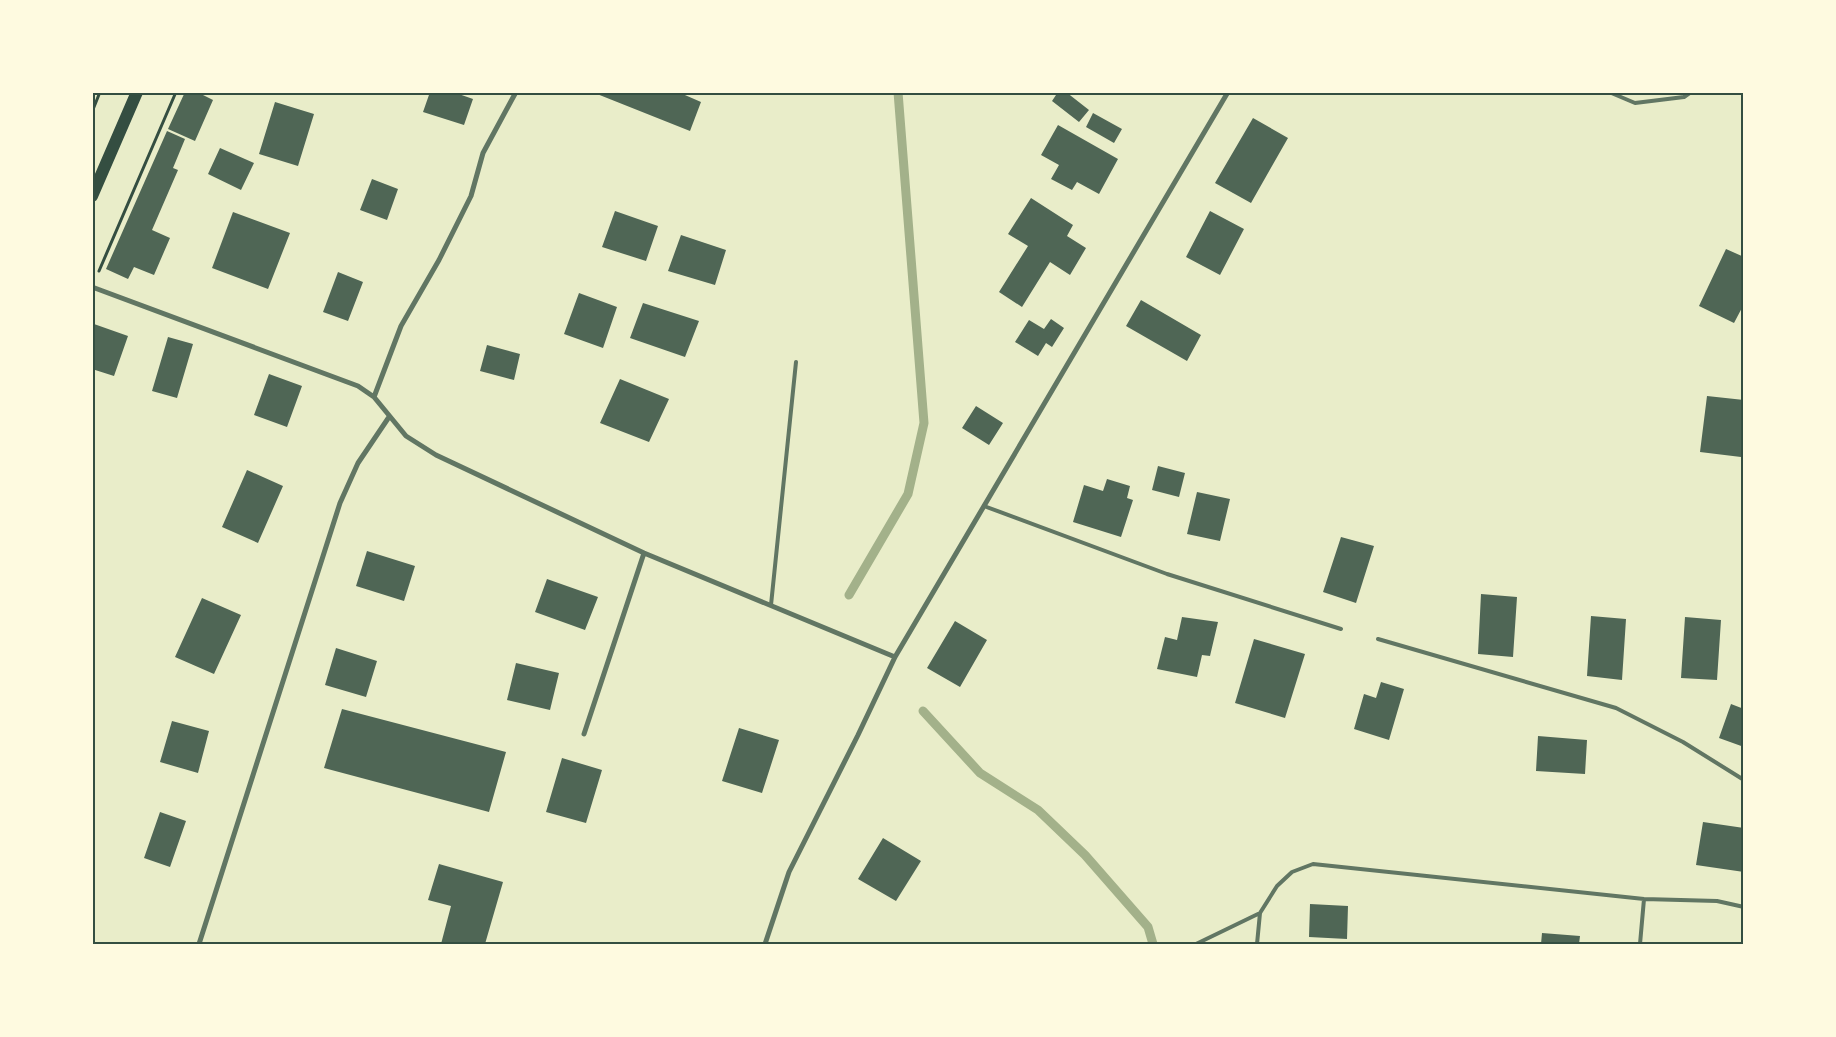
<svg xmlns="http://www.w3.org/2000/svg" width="1836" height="1037" font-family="'DejaVu Sans',sans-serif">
<rect width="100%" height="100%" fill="#e9edc9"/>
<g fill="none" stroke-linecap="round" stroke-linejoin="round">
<path stroke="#a3b18a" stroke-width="9" d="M849,595l59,-101 16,-71 -26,-331
M923,711l57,62 58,37 47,45 63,72 5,17"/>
</g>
<path fill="#4f6655" d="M185,92h12l16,8 -18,41 -27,-12z
M430,92h23l20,7 -9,26 -41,-13z
M592,92h86l23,10 -11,29z
M1058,92h8l23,18 -10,12 -27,-21z
M275,102l39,12 -16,52 -39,-12z
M1093,113l29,16 -8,14 -28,-16z
M1253,118l35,20 -37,65 -36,-20z
M1058,125l60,34 -19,35 -22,-12 -5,8 -21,-11 8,-14 -18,-10z
M167,131l18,8 -12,29 5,2 -26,60 18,8 -16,37 -20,-8 -6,12 -22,-10z
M220,148l34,15 -13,27 -33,-16z
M372,179l26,10 -11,31 -27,-10z
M1031,198l42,27 -6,11 19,12 -16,27 -20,-13 -28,45 -23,-15 29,-46 -20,-12z
M615,211l43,15 -12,35 -44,-14z
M1210,211l34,18 -24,46 -34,-18z
M233,212l57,21 -22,56 -56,-21z
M681,235l45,15 -11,35 -47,-14z
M1726,249l18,8v47l-10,19 -35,-17z
M338,272l25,10 -15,39 -25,-9z
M579,293l38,14 -14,41 -39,-14z
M1141,300l60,35 -14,26 -61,-35z
M643,303l56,18 -14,36 -55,-19z
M1051,319l13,9 -12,19 -6,-4 -8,13 -23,-14 14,-22 15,9z
M94,324l34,12 -14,40 -22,-7z
M168,337l25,7 -16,54 -25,-7z
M487,345l33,9 -6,26 -34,-9z
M269,374l33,12 -15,41 -33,-12z
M620,379l49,20 -20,43 -49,-19z
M1707,396l37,4 -3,57 -41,-5z
M976,406l27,17 -14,22 -27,-17z
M1158,466l27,7 -6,24 -27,-7z
M247,470l36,16 -25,57 -36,-16z
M1107,479l23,7 -3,12 6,2 -12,37 -48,-15 11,-37 19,6z
M1197,492l33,7 -10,42 -33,-7z
M1341,537l33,9 -18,57 -33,-11z
M367,551l48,15 -11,35 -48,-15z
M547,579l51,18 -13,33 -50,-18z
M1481,594l36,3 -4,60 -35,-3z
M202,598l39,17 -27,59 -39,-17z
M1591,616l35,3 -4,61 -35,-4z
M1182,617l36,5 -8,34 -8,-1 -5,22 -40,-8 8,-32 12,3z
M1685,617l36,3 -4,60 -36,-2z
M955,621l32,19 -27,47 -33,-19z
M1254,639l51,15 -20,64 -50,-15z
M336,648l41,13 -11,36 -41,-12z
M516,663l43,10 -9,37 -43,-10z
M1381,682l23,7 -15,51 -35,-11 10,-35 12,4z
M1731,704l13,5v38l-25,-9z
M342,709l164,43 -17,60 -165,-44z
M172,721l37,10 -11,42 -38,-11z
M739,728l40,12 -17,53 -40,-12z
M1538,736l49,4 -2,34 -49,-3z
M562,758l40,12 -16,53 -40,-11z
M160,812l26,9 -16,46 -26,-9z
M1703,822l41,6v44l-48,-7z
M883,838l38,23 -25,40 -38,-22z
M439,864l64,18 -18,62h-44l10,-38 -23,-6z
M1310,904l38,2 -1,33 -38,-2z
M1542,933l38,3 -1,8h-38z"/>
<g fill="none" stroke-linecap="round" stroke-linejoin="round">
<path stroke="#344e41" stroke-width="3" d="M92,112l8,-20
M99,271l77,-179"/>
<path stroke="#617663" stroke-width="4" d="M1609,92l26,11 49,-6 7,-5
M984,506l183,68 174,55
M771,605l25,-243
M1378,639l238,69 67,34 61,38
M1196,944l64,-31 17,-27 15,-14 21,-8 331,35 73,2 27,6
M1257,944l3,-31
M1640,944l4,-45"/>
<path stroke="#617663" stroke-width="5" d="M92,287l266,99 16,11 32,39 30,19 208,98 251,104
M374,397l27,-71 38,-66 32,-64 12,-43 33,-61
M584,734l60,-181
M199,944l141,-441 18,-40 31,-46
M765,944l24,-72 69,-137 37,-78 333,-565"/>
<path stroke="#344e41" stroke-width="12" d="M92,196l45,-104"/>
</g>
<rect width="1836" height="1037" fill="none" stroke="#fefae0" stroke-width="188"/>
<rect x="94" y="94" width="1648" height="849" fill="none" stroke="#344e41" stroke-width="2"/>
</svg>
